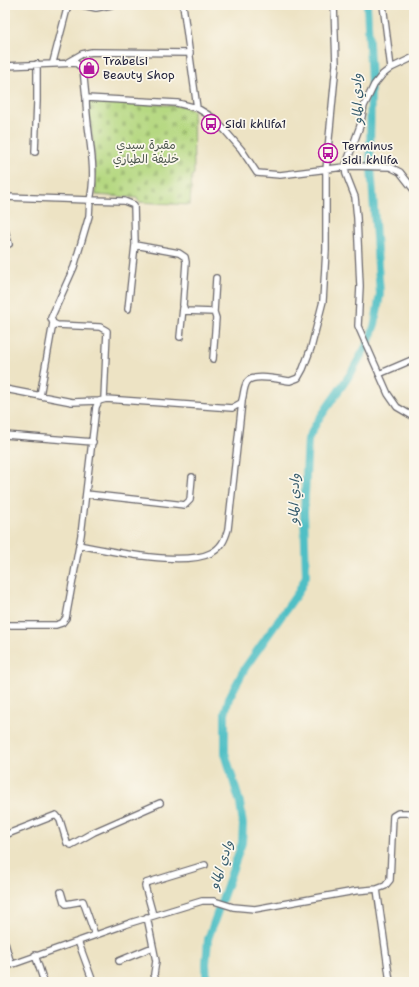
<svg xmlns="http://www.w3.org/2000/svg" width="419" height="987" font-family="'Shantell Sans','Playpen Sans Arabic',sans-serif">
<defs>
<pattern id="cemetery-stones" width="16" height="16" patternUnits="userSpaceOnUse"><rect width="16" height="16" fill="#b5d881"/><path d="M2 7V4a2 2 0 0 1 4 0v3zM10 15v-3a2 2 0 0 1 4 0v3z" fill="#9bb970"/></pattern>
</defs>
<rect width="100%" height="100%" fill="#fbf7ec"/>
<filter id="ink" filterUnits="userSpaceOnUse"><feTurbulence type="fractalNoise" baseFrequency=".025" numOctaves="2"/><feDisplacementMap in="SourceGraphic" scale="8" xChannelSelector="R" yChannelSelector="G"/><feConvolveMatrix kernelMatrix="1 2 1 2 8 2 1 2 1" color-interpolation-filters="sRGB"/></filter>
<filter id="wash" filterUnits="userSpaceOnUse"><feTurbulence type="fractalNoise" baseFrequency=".012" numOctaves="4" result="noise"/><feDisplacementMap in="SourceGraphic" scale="16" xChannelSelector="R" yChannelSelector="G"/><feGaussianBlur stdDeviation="0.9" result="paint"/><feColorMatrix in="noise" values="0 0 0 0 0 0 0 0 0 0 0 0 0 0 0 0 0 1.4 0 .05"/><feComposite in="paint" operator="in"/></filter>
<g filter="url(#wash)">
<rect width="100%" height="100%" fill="#ede3c4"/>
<path fill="url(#cemetery-stones)" stroke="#6c7d5e" d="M91,101l92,5 10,4 1,64 -2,1 -2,30 -51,-3 -2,-4 -41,-3 -2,-44 -6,-47z"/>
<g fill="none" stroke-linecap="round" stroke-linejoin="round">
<path stroke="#50bfc5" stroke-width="8" d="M207,982l-1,-18 2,-25 34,-96 1,-18 -3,-22 -15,-50v-40l4,-15 16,-30 54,-77 7,-15 -2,-64 4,-73 9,-17 34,-49 18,-32 6,-17 5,-30 -10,-142 1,-70 -4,-77"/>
</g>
</g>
<g filter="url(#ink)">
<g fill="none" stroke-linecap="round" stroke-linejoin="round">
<g stroke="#69666b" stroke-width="8">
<path id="street" d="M82,5l14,3 15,-3
M183,5l14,103
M383,5l8,63
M414,57l-23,11 -9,7 -8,10 -10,21 -4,20 -15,41 1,7 9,23 2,21 3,68 -2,40 30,68 9,13 17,10
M53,62l15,-57
M68,62l14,-8 10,-2 98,1
M5,66l71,-3 7,6 3,29 91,5 20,5 18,11 26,30 16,24 23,2 72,-9 38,1 10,5 14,18
M35,152l2,-51v-37
M5,197l85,3c8,-33 -4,-69 -4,-102
M5,230l4,14
M135,245l44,8 6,4 1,5 -3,43 2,6 29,1 2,-34
M180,337l3,-29
M213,359l3,-41 -2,-6
M379,374l35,-15
M5,389l67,13 27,-1
M40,396l13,-73
M104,399l3,-68 -7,-4 -43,-2 -4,-2 -2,-5 23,-51 15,-51 1,-16 34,1 10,4 1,40 -7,64
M5,435l88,7
M86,494l99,11 5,-5 2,-23
M79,545c30,6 105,22 132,8 10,-5 14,-13 17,-24l14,-127
M5,625h51l6,-2 4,-5 15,-83 15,-128 3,-6 7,-2 126,9 9,-5c3,-6 2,-15 6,-21 6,-9 34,-2 43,-1l8,-3 5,-9 8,-21 12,-47 3,-51v-80l10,-105 -2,-60
M5,835l51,-20 4,5 7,23 4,2 23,-13 66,-29
M377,889l8,-3 5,-6 3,-64 5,-3h16
M61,892l3,10 2,2 17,-3 12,34
M153,915l-8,-29 1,-3 59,-18
M147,917l9,44 -2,13 2,8
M78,941l15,41
M5,943l6,21
M35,955l9,27
M119,961l34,-14
M5,967l125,-44 72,-22h12l19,6 22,2 100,-18 22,-2 13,93"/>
</g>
<use href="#street" stroke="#fff" stroke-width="5.5"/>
</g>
</g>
<defs>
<g id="shop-ring" transform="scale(1)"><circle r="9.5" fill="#fbf7ec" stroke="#b5179e" stroke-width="1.5"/><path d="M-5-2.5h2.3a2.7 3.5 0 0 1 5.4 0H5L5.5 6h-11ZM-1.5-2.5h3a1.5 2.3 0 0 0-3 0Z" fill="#b5179e"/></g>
<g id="bus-ring" transform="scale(1)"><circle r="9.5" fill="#fbf7ec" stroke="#b5179e" stroke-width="1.5"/><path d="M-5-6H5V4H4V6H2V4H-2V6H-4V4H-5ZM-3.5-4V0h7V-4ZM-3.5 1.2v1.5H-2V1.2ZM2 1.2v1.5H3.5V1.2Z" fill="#b5179e"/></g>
</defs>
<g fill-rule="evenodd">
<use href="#shop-ring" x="89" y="68"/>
<use href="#bus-ring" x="211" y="124"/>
<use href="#bus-ring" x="328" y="153"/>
</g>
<g text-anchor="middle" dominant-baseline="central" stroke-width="3.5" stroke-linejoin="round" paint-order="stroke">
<g font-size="12" fill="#22223b" stroke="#fbf7ec" text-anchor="start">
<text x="103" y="61">Trabelsi<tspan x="103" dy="14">Beauty Shop</tspan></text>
<text x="225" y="124">Sidi khlifa1</text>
<text x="342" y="146">Terminus<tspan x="342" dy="14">sidi khlifa</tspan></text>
</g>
<g font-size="12" fill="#4e5950" stroke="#fbf7ec">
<text x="146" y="145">مقبرة سيدي<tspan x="146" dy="14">خليفة الطياري</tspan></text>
</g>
<g font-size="13" font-style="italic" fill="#32596b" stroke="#fbf7ec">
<text transform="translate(357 99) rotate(-91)">وادي الماو</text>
<text transform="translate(294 499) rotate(-88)">وادي الماو</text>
<text transform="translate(221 865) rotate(-72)">وادي الماو</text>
</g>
</g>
<rect width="419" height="987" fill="none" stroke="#fbf7ec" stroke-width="20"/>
</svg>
